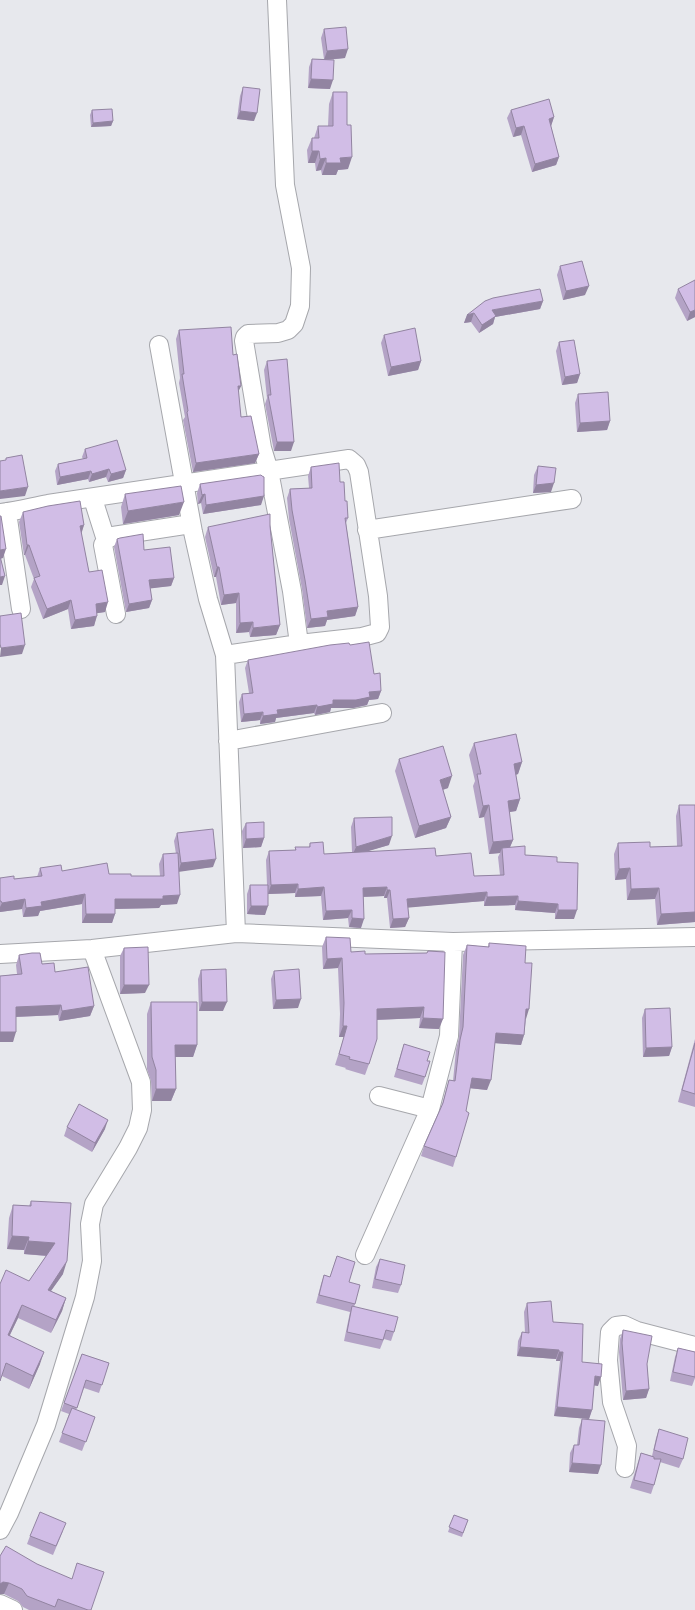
<svg xmlns="http://www.w3.org/2000/svg" width="695" height="1610" font-family="'Libre Baskerville',serif">
<rect width="100%" height="100%" fill="#e7e8ed"/>
<g fill="none" stroke-linecap="round" stroke-linejoin="round">
<g stroke="#a6a7ac" stroke-width="20">
<path id="minor" d="M159,345l34,187 15,67 17,56 11,278
M93,499l13,41
M7,512l14,97
M0,513c16,-2 32,-6 48,-9 100,-14 200,-30 301,-45l7,6 3,7 19,124 2,31 -3,6 -15,4 -63,7
M367,530l205,-31
M116,614l-13,-69 3,-5 7,-4 78,-12
M225,655l74,-11 -7,-53 -23,-120 -7,-23 -18,-107 1,-4 3,-3 30,-1 10,-3 6,-6 6,-18 1,-38 -16,-83 -8,-185
M228,741l154,-28
M0,954l92,-5 144,-16 217,9 242,-5
M379,1096l51,13
M365,1255l65,-146 19,-73 4,-94
M625,1468l2,-22 -15,-44 -4,-42 2,-28 6,-6 8,-1 13,6 58,15
M0,1530l9,-17 37,-88 39,-128 7,-36 -2,-37 4,-20 34,-56 10,-20 4,-18 -1,-28 -49,-133
M0,1604l13,6"/>
</g>
<use href="#minor" stroke="#fff" stroke-width="18"/>
</g>
<path fill="#b4a3c6" d="M324,29l21,29 -17,2 2,29 -22,-1 1,-21 3,-8h12l-3,-21z
M243,87l11,34 -17,-2 3,-23z
M333,92l15,77 -10,1 -2,5h-14l-1,-5 -5,1 -1,-8h-7l-1,-13 5,-12h2l4,-12h10l1,-22z
M92,110l21,11 -2,5 -20,1 -1,-12z
M511,110l43,7 -3,9 8,31 -3,8 -24,7 -11,-37 -8,2 -6,-19z
M560,266l25,29 -22,5 -6,-25z
M678,289l17,28 -8,4 -12,-23z
M543,301l-3,8 -45,8 -2,7 -14,9 -8,-11 -7,1 3,-8z
M179,330l54,25 8,31 -3,6 3,25 18,37 -4,9 -62,9 -10,-52 2,-3 -6,-34 1,-5 -4,-39z
M384,335l37,26 -3,9 -30,6 -7,-33z
M559,342l21,32 -3,9 -15,2 -6,-34z
M267,361l24,90h-17l-9,-47 2,-6 -3,-28z
M578,394l32,27 -3,9 -30,2 -2,-29z
M85,449l41,21 -3,8 -15,4 -2,-5 -17,5 -1,-3 -31,6 -2,-14 3,-7 25,-5 -1,-2z
M538,466l13,26 -18,1 1,-18z
M311,467l29,15 5,19 3,17 -2,5 12,84 -3,9 -28,4 -2,6 -18,2 -5,-39 -13,-70 -2,-21 3,-9 19,-1 -1,-12z
M262,476l-1,29 -58,9 -2,-11 -3,1 -1,-11 3,-9z
M125,494l54,21 -56,9 -2,-17z
M23,512l61,13 -3,8 8,39 16,40 -8,1 -3,13 -23,3 -3,-20 -25,10 -12,-32 3,-8 -9,-24h-1l-5,-33z
M270,526l10,99 -4,10 -26,2 -1,-5 -13,1v-30l-15,2 -5,-28h-2l-9,-40 3,-10z
M117,539l27,11 30,28 -3,8 -21,2 2,12 -3,8 -23,4 -12,-65z
M350,645l24,29 7,17 -3,8 -9,1 -2,5 -14,3h-22l-1,4 -15,3 -1,-2 -38,5 -1,4 -15,2v-4l-19,2 -2,-20 3,-8 7,-1 -4,-25 3,-8z
M474,743l48,19 -4,12 -2,1 4,24 -4,12 -7,1 4,28 -3,7 15,8 32,7 17,57h-19v-6l-40,-3v-5l-31,1v-5l-76,6 1,11 -4,9 -15,1 -3,-30h-3v-2l-21,1 -2,31 -12,-1 -1,-9 -25,2 -2,-24 -26,1v-4l-27,1 -3,21 -18,-1v-20l3,-9h17l-1,-25 3,-9 26,-1v-3h14l1,-4 14,11 28,-2 -1,-25 3,-9 35,27 -22,6 69,5 38,20 26,-1 -2,-18 2,-4 -11,1 -5,-37 -5,1 -6,-32 2,-5 -6,-26z
M399,759l49,29 -5,2 8,27 -5,11 -31,10 -20,-67z
M679,805l16,117 -38,3 -2,-26 -28,1 -1,-21 -11,1 -1,-26 4,-11 32,4 27,-1 -1,-30z
M246,823l18,15 -3,9 -18,1 -1,-17z
M177,833l36,34 -34,4 -2,33 -16,1 -2,3 -44,1v5l-3,9h-30v-19l-42,7 -2,5 -15,1 -1,-8 -22,3v-34l14,1 23,-2 3,-9 22,3 47,3 22,2h29l-1,-12 4,-10h13l-2,-13z
M326,937l25,15 14,2 62,-1 1,-2 11,78 -20,-1 1,-10 -43,2 -8,44 -4,11 -20,-6 1,-1 -11,-3 9,-28h-5l1,-23 -2,-46 -15,1 -1,-22z
M489,943l36,20 1,56 -2,16 -3,10 -26,-2 -8,47 -17,-2 -14,69 -3,10 -32,-11 3,-10 17,-37 5,-19 3,-10 4,1 3,-31 3,-13 4,-82 4,-10 21,2z
M124,948l21,45 -25,1v-38z
M19,955l23,9 13,8 39,34 -4,10 -31,5 -1,-6 -42,2 -3,25h-13v-66l17,-2 -1,-9z
M201,970l22,41h-24l-1,-32z
M274,971l24,37 -25,1 -2,-30z
M151,1002l46,43 -4,12h-18l1,32 -5,12h-19l-1,-20 -4,-12v-55z
M645,1009l27,38 -3,9 -26,1 -1,-39z
M695,1039v68l-17,-5z
M404,1044l23,17 -2,16 -3,8 -28,-8 7,-24z
M67,1127l38,2 -13,23 -28,-16z
M31,1201l32,73 -12,17 15,7 -4,13 -11,22 -33,-15 -8,17 30,29 -11,25 -27,-13 -2,-92 29,-3 17,-25 -22,-2v-4l-17,-1 2,-31 4,-13 16,1z
M337,1256l12,26 6,22 -1,3 40,25 -3,9 -7,-2 -4,10 -36,-8 6,-29 -34,-9 5,-19 3,-9 6,2z
M380,1259l21,26 -3,8 -26,-5 4,-21z
M527,1303l26,19 29,40 16,24 -4,-1 -2,25 -3,9 -35,-3 6,-55h-4v-2l-39,-3 1,-15 4,-9 3,1 -1,-21z
M623,1330l24,34 2,25 -3,9 -23,2 -4,-48 1,-13z
M678,1348l17,4v26l-3,8 -22,-5 5,-24z
M82,1354l27,9 -10,30 -15,-5 -8,22 19,7 -13,34 -23,-9 10,-28 -8,-3z
M582,1419l16,55 -29,-2 1,-19 4,-8h3l2,-17z
M659,1429l24,30 -4,9 -19,-6 -6,23 -3,9 -21,-6 8,-26 3,-9 11,3 4,-18z
M454,1515l14,5 -6,17 -14,-5z
M63,1531l-10,24 -26,-11 3,-8z
M0,1556l91,54h-62l-6,-3 -5,-6 -14,-7h-4z"/>
<path fill="#9284a1" d="M348,49l-3,9 -21,2 3,-9z
M311,79l22,1 -3,9 -22,-1z
M240,111l17,2 -3,8 -17,-2z
M554,117l-3,9 -2,-7z
M113,121l-2,5 -20,1 2,-4z
M524,126l-3,9 -8,2 3,-9z
M312,151h7l-4,12h-7z
M352,157l-4,12 -10,1 -2,5h-14l4,-12 14,-5z
M559,157l-3,8 -24,7 3,-8z
M326,158l-5,12 -5,1 4,-12z
M589,286l-4,9 -22,5 3,-9z
M543,301l-3,8 -45,8 -2,7 -14,9 3,-8 10,-15z
M695,310v7l-8,4 3,-9z
M474,313l-3,9 -7,1 3,-8z
M421,361l-3,9 -30,6 3,-9z
M580,374l-3,9 -15,2 3,-8z
M238,386h3l-4,8z
M610,421l-3,9 -30,2 3,-9z
M277,442h17l-3,9h-17z
M259,454l-4,9 -62,9 3,-9z
M109,469l-3,8 -17,5 3,-8z
M126,470l-3,8 -15,4 3,-8z
M91,471l-3,8 -31,6 3,-8z
M554,483l-3,9 -18,1 3,-8z
M28,487l-3,9 -25,3v-8z
M205,494l-4,9 -3,1 4,-9z
M264,496l-3,9 -58,9 3,-9z
M184,502l-5,13 -56,9 5,-13z
M84,525l-3,10 -1,-9z
M27,545h2l-4,10h-1z
M6,549l-3,9 -3,1v-9z
M217,567h2l-3,10h-2z
M5,576l-3,9h-2v-8z
M174,578l-3,8 -25,3 3,-9z
M239,593l-3,10 -15,2 3,-10z
M71,600l-3,9 -25,10 4,-10z
M152,600l-3,8 -23,4 3,-8z
M108,602l-3,10 -13,2 4,-10z
M358,607l-3,9 -28,4 -2,6 -18,2 4,-9 16,-8z
M97,616l-3,10 -23,3 4,-9z
M253,622l-4,10 -13,1 4,-10z
M280,625l-4,10 -26,2 3,-9z
M25,645l-3,9 -22,3 1,-9z
M381,691l-3,8 -9,1 -2,5 -14,3h-22l-1,4 -15,3 2,-8 16,-7 36,-8z
M317,705l-3,8 -38,5 -1,4 -15,2 3,-8 14,-6z
M263,712l-3,8 -19,2 3,-8z
M522,762l-4,12 -8,2 4,-12z
M452,776l-4,12 -13,4 5,-12z
M520,799l-4,12 -12,2 4,-12z
M489,805l-5,12 -5,1 4,-12z
M451,817l-5,11 -31,10 4,-12z
M392,836l-3,9 -37,11 4,-9z
M264,838l-3,9 -18,1 3,-9z
M513,840l-5,12 -6,-4 -2,5 -11,1 4,-12z
M216,859l-3,8 -35,5 3,-9z
M630,868l-4,11 -11,1 4,-11z
M298,884l-3,9 -27,1 3,-9z
M324,887l-3,9 -26,1 3,-8z
M387,887l-3,9 -24,1 3,-9z
M659,888l-4,11 -28,1 4,-11z
M387,890h3l-3,8h-3z
M487,892l-3,9 -80,7 3,-9z
M85,894l-3,10 -42,7 -2,5 -15,1 3,-9 15,-6z
M180,895l-3,9 -16,1 -2,3 -47,1 3,-10z
M518,896l-3,9 -31,1 3,-9z
M25,899l-3,10 -22,3v-5l2,-4z
M518,901l40,3 -3,9 -40,-3z
M251,906h17l-3,9 -18,-1z
M352,910l-4,8 -25,2 3,-9z
M558,910h19l-3,9h-19z
M695,912v10l-38,3 4,-11z
M86,914h29l-3,9h-30z
M352,918l12,1 -3,9 -12,-1z
M409,918l-4,9 -15,1 3,-9z
M342,958l-4,10 -15,1 4,-10z
M124,985h25l-4,8 -25,1z
M301,999l-3,9 -25,1 3,-9z
M202,1002h25l-4,9h-24z
M61,1005l-3,10 -45,2 3,-10z
M94,1006l-4,10 -31,5 3,-10z
M424,1007l-4,11 -47,2 4,-11z
M526,1009h3l-3,10h-4z
M423,1018l20,1 -4,10 -20,-1z
M343,1026h4l-3,11h-5z
M0,1032h16l-3,10h-13z
M496,1033l28,2 -3,10 -28,-2z
M175,1045h22l-4,12h-22z
M672,1047l-3,9 -26,1 3,-9z
M472,1078l19,2 -4,10 -19,-2z
M156,1089h20l-5,12h-19z
M108,1120l-3,9 -13,23 3,-9z
M12,1236l17,1 -5,13 -17,-1z
M28,1241l27,2 -5,13 -26,-2z
M67,1261l-4,13 -20,28 5,-12z
M66,1298l-4,13 -11,22 5,-13z
M22,1305l-4,13 -14,29 4,-12z
M520,1347l39,3 -3,9 -39,-3z
M44,1352l-4,12 -11,25 4,-13z
M559,1352h4l-3,9h-4z
M595,1376l6,1 -3,9 -6,-1z
M649,1389l-3,9 -23,2 3,-9z
M557,1407l35,3 -3,9 -35,-3z
M572,1463l29,2 -3,9 -29,-2z
M3,1582l6,1 -5,11h-4v-10z"/>
<path fill="#d1bde6" stroke="#9284a1" d="M346,27l2,22 -21,2 -3,-22z
M312,59l22,1 -1,20 -22,-1z
M243,87l17,2 -3,24 -17,-2z
M333,92h14v33h4l1,32 -12,1 1,5h-15v-5l-6,1 -1,-8h-7v-13h7l-1,-12h15z
M549,99l5,18 -5,2 10,38 -24,7 -11,-38 -8,2 -5,-18z
M112,109l1,12 -20,2 -1,-13z
M582,261l7,25 -23,5 -6,-25z
M695,280v30l-5,2 -12,-23z
M540,289l3,12 -51,9 4,6 -14,9 -8,-12 -7,2 18,-14 8,-3z
M231,327l2,28 4,-1 4,32h-3l3,31 10,-1 8,38 -63,9 -9,-51 1,-1 -6,-37h2l-5,-44z
M415,328l6,33 -30,6 -7,-32z
M574,340l6,34 -15,3 -6,-35z
M287,359l7,83h-17l-9,-47h3l-4,-34z
M608,392l2,29 -30,2 -2,-29z
M117,440l9,30 -15,4 -2,-5 -17,5 -1,-3 -31,6 -2,-13 29,-6 -2,-9z
M22,455l6,32 -28,4v-30l6,-1v-2z
M339,463l1,19h4l1,19h2l1,17h-3l13,89 -31,4 1,6 -17,2 -6,-39 -13,-70 -2,-21 22,-1 -1,-21z
M538,466l18,2 -2,15 -18,2z
M261,475l1,1 2,1v19l-58,9 -1,-11 -3,1 -2,-11z
M181,486l3,16 -56,9 -3,-17z
M80,501l4,24 -4,1 9,46 13,-2 6,32 -12,2 1,12 -22,4 -4,-20 -24,9 -13,-31 6,-2 -11,-31h-2l-4,-33 25,-6z
M270,514v12l10,99 -27,3v-6l-13,1 -1,-30 -15,2 -5,-28h-2l-9,-40z
M0,516h1l5,33 -6,1z
M143,534l1,16 26,-3 4,31 -25,2 3,20 -23,4 -12,-65 3,-1z
M0,556l5,20 -5,1z
M21,613l4,32 -24,3 -1,-4v-28z
M369,642l5,32 6,-1 1,18 -12,1 1,5 -14,3h-23v4l-16,3v-2l-40,5 1,4 -15,2v-4l-19,2 -2,-20 11,-1 -5,-33 82,-15 19,-2 1,2z
M516,734l6,28 -8,2 6,35 -12,2 5,39 -20,2 -4,-37 -6,1 -6,-32h4l-7,-31z
M443,746l9,30 -12,4 11,37 -32,9 -20,-67z
M679,805h16v107l-34,2 -2,-26 -28,1 -1,-21 -11,1 -1,-26 32,-1v5l32,-1z
M392,817v19l-36,11 -2,-29z
M264,822v16l-18,1v-16z
M213,829l3,30 -35,4 -4,-30z
M323,842l1,12 111,-6 1,8 35,-3 3,23 30,-1 -2,-27 23,-2v9l32,2v5l21,1 -1,47h-19v-6l-40,-3v-5l-31,1v-5l-80,7 2,19 -16,1 -3,-29h-3v-3l-24,1 1,31 -12,-1v-8l-26,1 -2,-24 -26,2v-5l-27,1 -2,-34 27,-1 -1,-3h15v-4z
M178,853l2,42 -17,1v3h-48v15h-29l-1,-20 -44,8 1,4 -16,2 -1,-9 -23,4 -1,-2h-1v-23l14,-2v3l28,-3 -2,-8 21,-3 1,6 45,-8 2,11h22v2h33l-1,-22z
M250,885h18v21h-17z
M326,937l24,1 1,14 14,-1v3l62,-1 1,-2 17,1 -2,67 -20,-1 1,-11 -47,2v30l-8,25 -20,-5 1,-2 -11,-3 8,-28h-4l1,-23 -2,-45 -15,1z
M489,943l37,3 -1,17h7l-3,46h-3l-2,26 -28,-2 -5,47 -19,-2 -6,33 3,2 -13,44 -32,-11 19,-43 6,-23 6,1 5,-41 3,-13 4,-82 22,2z
M148,947l1,38h-25v-37z
M32,953h8l2,11 12,-1 1,9 33,-5 6,39 -32,5 -1,-6 -45,2v25h-16v-56l22,-2 -3,-19z
M226,969l1,33h-25l-1,-32z
M299,969l2,30 -25,1 -2,-29z
M151,1002h46v43h-22l1,44h-20v-19l-4,-13z
M670,1008l2,39 -26,1 -1,-39z
M695,1043v51l-13,-4z
M404,1044l26,8 -3,9h3l-5,16 -28,-8z
M79,1104l29,16 -13,23 -28,-16z
M31,1201l40,2 -4,58 -19,29 18,8 -10,22 -34,-15 -14,30 36,17 -11,24 -27,-13 -6,18v-97l6,-14 23,11 26,-38 -27,-2 1,-4 -17,-1 1,-31 18,1z
M337,1256l18,6 -6,20 11,3 -5,19 -36,-9 5,-20 6,2z
M380,1259l25,6 -4,20 -26,-6z
M551,1301l2,21 30,2 -1,38 20,2 -1,13 -6,-1 -3,34 -35,-3 6,-55h-4v-2l-39,-3 2,-15 7,1 -2,-30z
M352,1306l46,11 -4,15 -8,-2 -3,10 -36,-8z
M623,1330l29,6 -5,28 2,25 -23,2 -4,-48z
M678,1348l17,4v25l-22,-5z
M82,1354l27,9 -7,22 -16,-5 -9,28 -13,-5z
M72,1408l23,9 -9,25 -24,-9z
M582,1419l23,2 -4,44 -29,-2 2,-18h5z
M659,1429l29,9 -5,21 -29,-9z
M641,1453l13,4v2h7l-7,26 -20,-5z
M40,1512l26,11 -10,23 -26,-10z
M454,1515l14,5 -5,13 -14,-6z
M6,1546l31,18 35,15 5,-16 27,9 -13,38h-3l-30,-11 -3,8 -28,-11 -5,-7 -13,-6 -6,-1 -3,2v-28z"/>
</svg>
